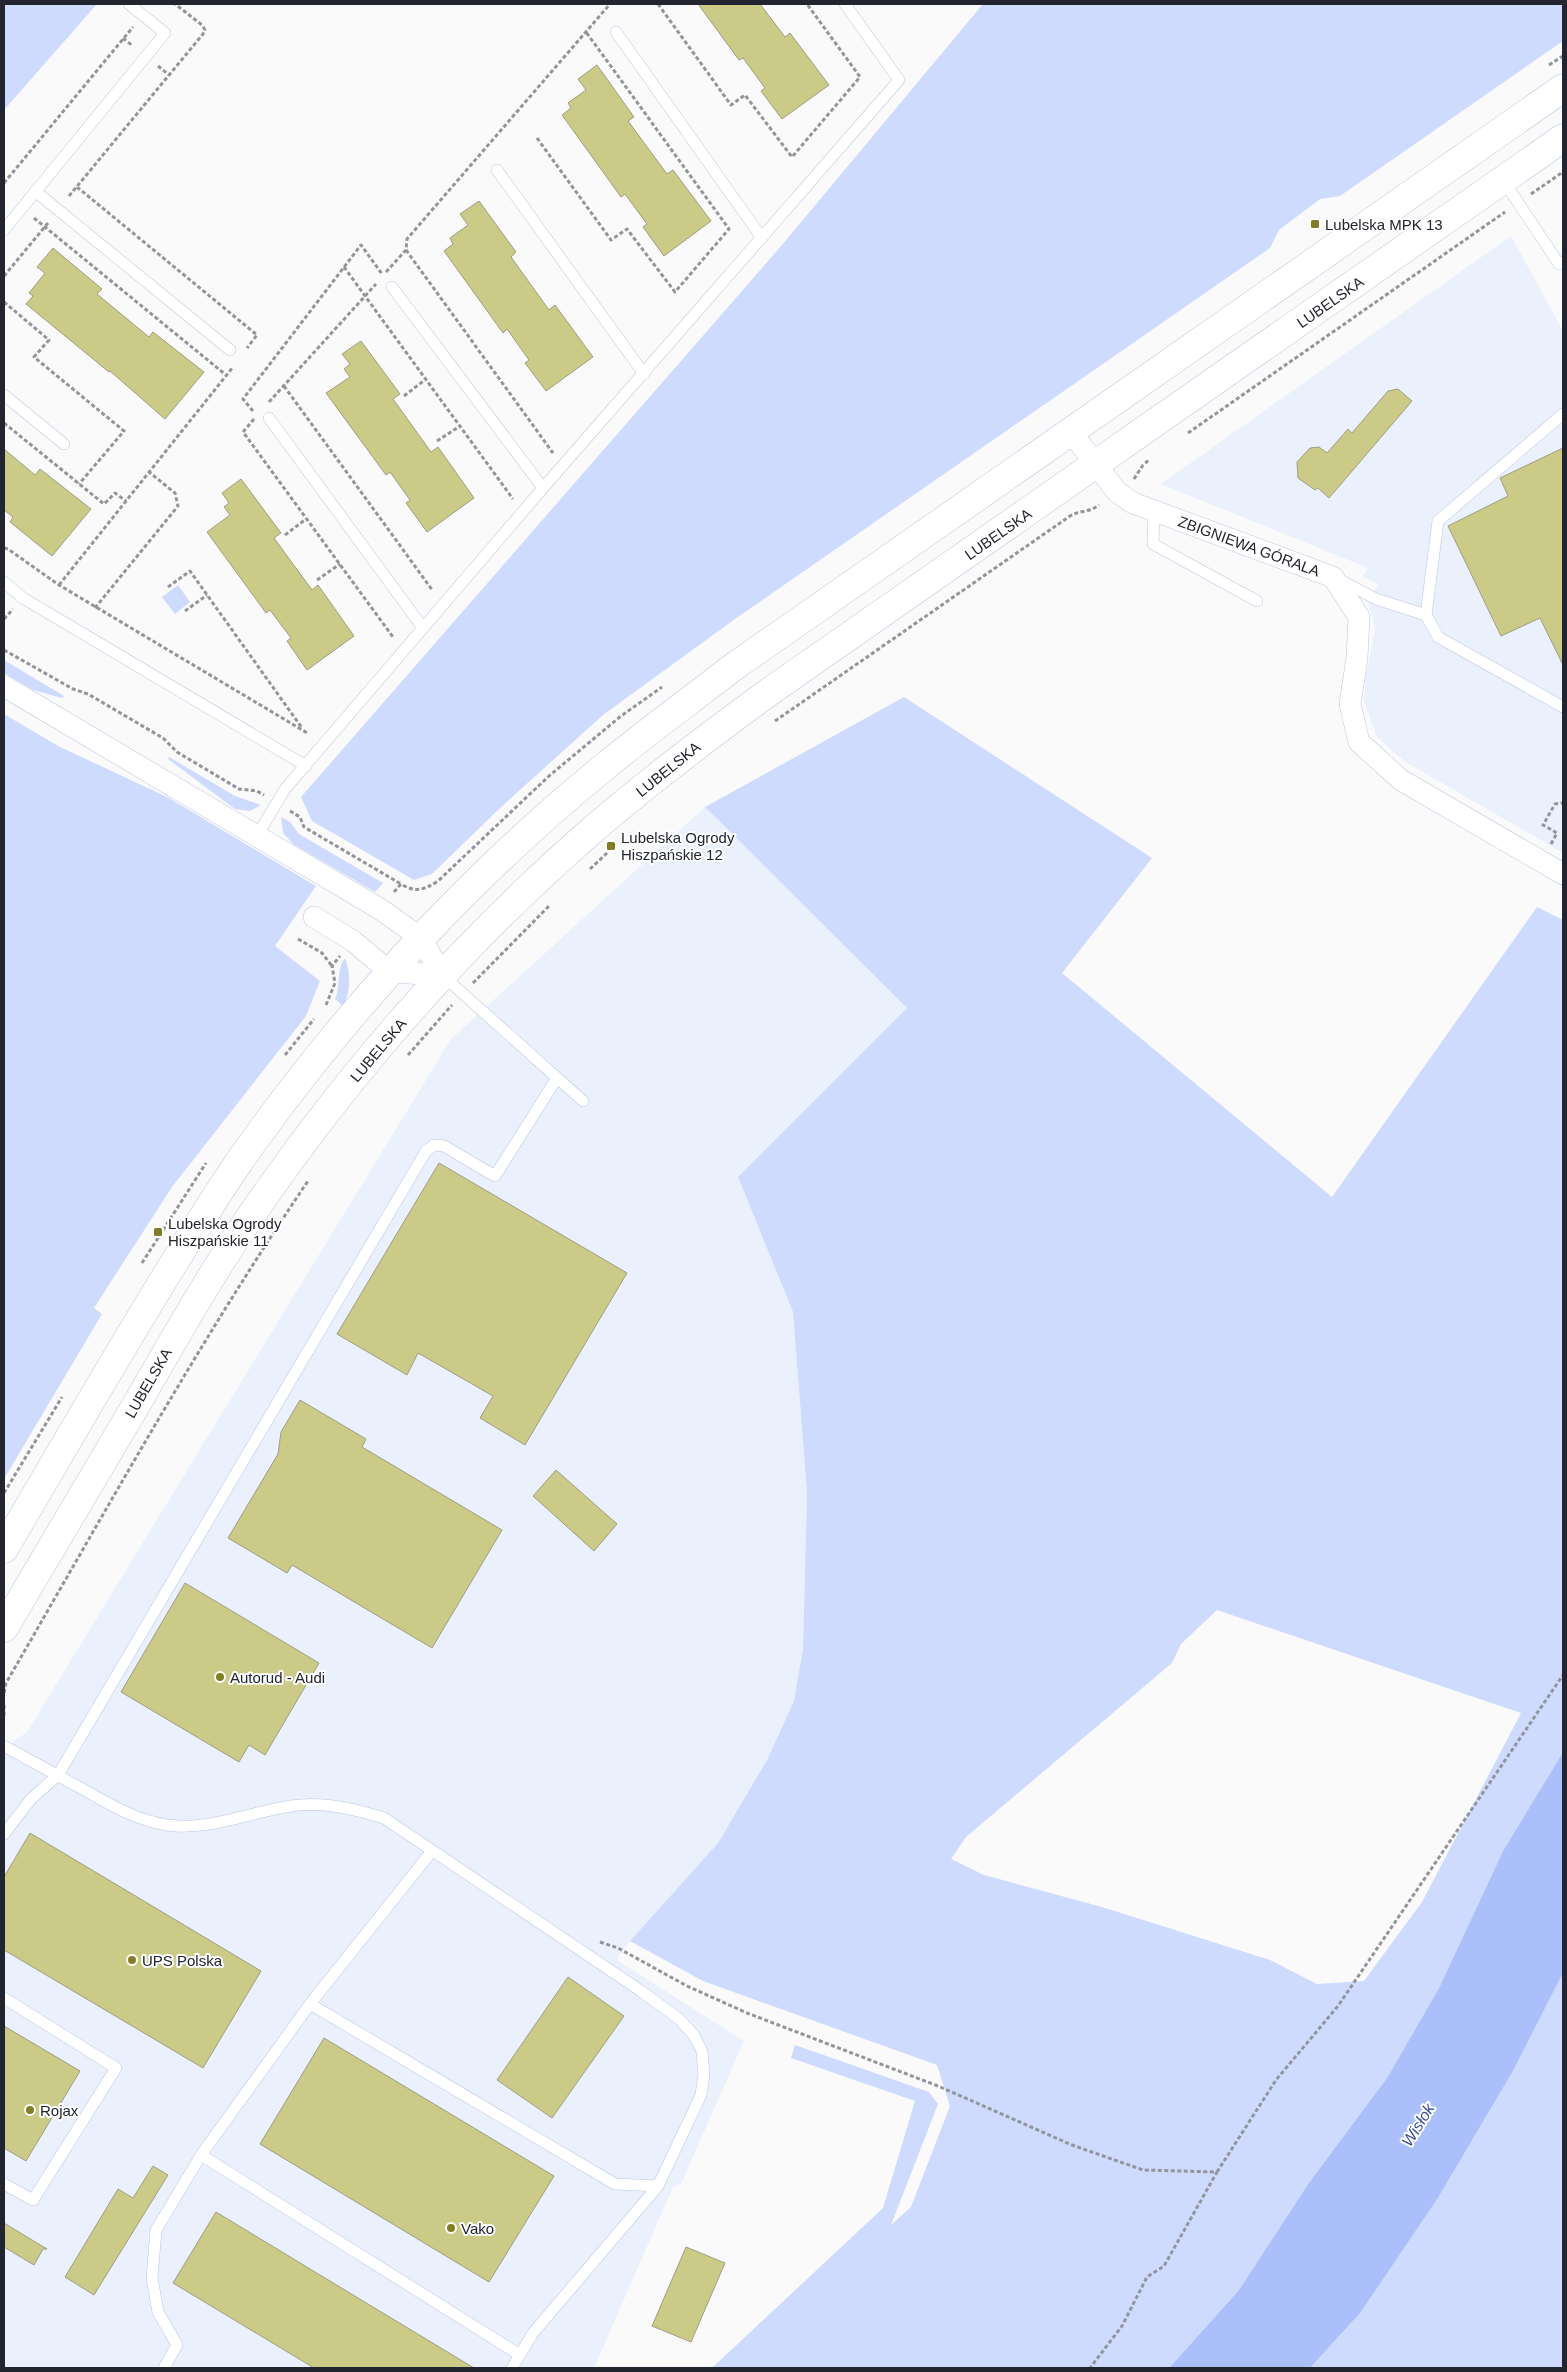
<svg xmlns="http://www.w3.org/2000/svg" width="1567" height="2372" font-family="Helvetica,sans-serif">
<rect width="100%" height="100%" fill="#fafafa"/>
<path fill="#ebf0fd" d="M1511,236l52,95v522l-159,-92 -27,-24 -13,-36 2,-26 9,-46 -7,-27 10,-18 -15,-8 5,-8 -207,-84z
M705,807l202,201 -169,169 55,135 14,181 -4,156 -9,52 -27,59 -49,83 -88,98 -13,19 127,81 -63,143 -8,3 -79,181h-590v-620l23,-16 424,-693z"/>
<path fill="#cedbfe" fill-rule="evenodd" d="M4,4h93l-93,106z
M983,4h580v37l-223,155 -20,3 -41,31 -9,18 -535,371 -132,96 -104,94 -67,65 -18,6 -102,-59 -11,-24 481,-552z
M178,585l12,17 -15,12 -13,-17z
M4,660l60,36 -2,2 -29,-8 -29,-17z
M904,697l248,161 -90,115 270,224 205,-290 26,13v832l-60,99 -64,137 -52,90 -79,106 -69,106 -70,78h-457l171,-160 32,-107 -124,-43 4,-13 134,47 9,12 -47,121 20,-18 39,-101 -13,-41 -234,-84 -73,-40 88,-98 49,-83 27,-59 9,-52 4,-156 -14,-181 -55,-135 169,-169 -202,-201zM1217,1610l304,103 -99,189 -58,79 -47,3 -47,-24 -168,-53 -118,-32 -33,-16 15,-22 206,-174 9,-19z
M4,714l54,32 109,51 149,89 -41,60 45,35 -14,35 -134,171 -78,121 8,6 -98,165z
M169,757l66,39 26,9 -11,6 -15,-2 -67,-50z
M281,817l9,5 9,12 84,49 -8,9 -82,-48 -10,-11z
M345,958c6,17 6,32 -2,48l-8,-7c6,-13 1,-30 10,-41z
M1563,1973v395h-253l51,-56 77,-114 75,-127z"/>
<path fill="#abbffa" d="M1563,1752v221l-50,98 -75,127 -77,114 -51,56h-141l70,-78 69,-106 79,-106 52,-90 64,-137z"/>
<path fill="#ccca87" stroke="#9e9e83" d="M698,4h62l25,33 5,-4 39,52 -47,34 -21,-28 4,-3 -22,-30 -4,2z
M597,65l37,52 -6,4 39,53 6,-4 38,51 -47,35 -21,-29 4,-3 -22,-30 -4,3 -59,-82 9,-7 -3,-5 18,-13 -8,-11z
M479,201l37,51 -5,5 38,53 6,-5 38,52 -47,34 -21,-28 4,-3 -22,-31 -4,4 -59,-82 9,-7 -3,-6 18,-13 -8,-11z
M53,248l49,41 -5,5 52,43 4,-5 51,40 -39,47 -55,-48 -1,1 -83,-68 7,-8 -4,-3 16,-20 -8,-6z
M361,341l39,53 -7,5 38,53 7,-5 36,51 -47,34 -21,-29 4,-3 -20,-28 -4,3 -60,-82 24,-16 -6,-8 6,-5 -8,-10z
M1398,389l14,12 -83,97 -11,-10 -3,2 -17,-12 -1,-16 13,-14 9,-1 8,6 21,-24 4,4 36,-42z
M1563,448v217l-23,-47 -39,18 -53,-110 60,-30 -8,-18z
M4,449l31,26 5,-6 51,40 -39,47 -42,-34 3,-5 -9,-7z
M241,479l40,54 -7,5 38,52 6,-5 36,51 -47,34 -20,-29 4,-3 -21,-28 -4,3 -59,-81 23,-17 -6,-8 5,-4 -7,-10z
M439,1163l188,110 -102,172 -45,-27 13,-22 -75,-43 -11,22 -70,-41z
M300,1400l66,39 -4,8 140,83 -70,118 -140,-83 -5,8 -59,-35 50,-84 3,-22z
M556,1470l61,54 -23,27 -61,-55z
M185,1583l134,80 -54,92 -16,-10 -10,17 -118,-70z
M30,1833l231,138 -58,97 -199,-118v-73z
M568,1977l56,39 -72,102 -55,-38z
M4,2026l76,45 -54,90 -22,-13z
M324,2038l230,138 -65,106 -229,-138z
M153,2166l15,9 -74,120 -29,-18 53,-88 15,9z
M216,2212l104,63 154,93h-160l-141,-85z
M4,2223l43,26h-4l-9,16 -30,-18z
M686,2247l39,16 -34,79 -39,-16z"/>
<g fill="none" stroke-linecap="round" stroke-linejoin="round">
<g stroke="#bcc5df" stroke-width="12">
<path id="lane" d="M616,32l146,206
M497,170l147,204
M1503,180l56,84 4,-2
M35,191l195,159
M4,230l161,-197 -36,-29
M392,287l151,201
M4,395l60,49
M1563,414l-125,107 -12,94 12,22 125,70
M269,418l154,210
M1154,511l-1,33 104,57
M1340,580l36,19 50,16
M4,582l19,16 283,168
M257,836l28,-47 258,-301 356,-408 -54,-76
M442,975l141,126
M4,1746c24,13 49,27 73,40 29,16 57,34 90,39 42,6 83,-13 124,-19 32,-5 63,3 93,12l257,173 38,28 14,15 9,17 2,23 -3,21 -43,91 -125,147 -21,35
M4,1834l27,-35 27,-24 368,-624 8,-6 10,1 51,30 62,-98
M4,1998l112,70 -83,132 -29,-16
M310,2004l305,180 43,2
M201,2155l109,-151 122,-153
M164,2368l13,-23 -19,-33 -6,-34 4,-48 45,-75 319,200"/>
</g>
<g stroke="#bcc5df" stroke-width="22">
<path id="street" d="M1071,432l46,60 16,11 200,74 26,40 -2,41 -7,46 9,38 42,38 162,94
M4,686l376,223 41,29 21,37
M314,917l39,24 37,31 52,3"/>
</g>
<g stroke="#bcc5df" stroke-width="29">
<path id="secondary" d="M4,1549c59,-100 116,-200 178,-299 25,-39 49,-79 77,-116 97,-134 220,-266 349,-370 40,-33 83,-64 124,-96l831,-580
M4,1628c43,-72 85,-144 128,-216 37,-64 73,-128 114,-189 95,-140 208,-271 335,-383 60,-53 124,-101 188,-148l794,-554"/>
</g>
<path stroke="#94959a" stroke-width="3" stroke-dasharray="4 2.5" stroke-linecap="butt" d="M658,4l73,101 14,-10 47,62 68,-80 -53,-73
M123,38l10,8
M1549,65l14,-9
M158,66l11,9
M537,138l74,102 16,-11 48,63 54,-63 -143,-197
M4,183l129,-156
M77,187l180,148 -10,13
M1531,194l32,-22
M69,196l134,-162 2,-4 -3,-5 -27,-21
M34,218l192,157
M406,250l147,203
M344,267l169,232
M386,272l20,-22 1,-11 203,-235
M4,276l44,-53
M4,302l45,38 -15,17 90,74 -45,53
M284,386l149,205
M404,396l22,-17
M269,402l107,-118
M253,411l-10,-12 118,-154 21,29
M254,419l-11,13 150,205
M4,423l100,81 11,-11 11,8
M1188,433l317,-221
M437,441l23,-15
M1134,479l9,-14 7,-6
M285,535l21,-16
M4,548l4,1 51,36 250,149
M317,580l23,-16
M59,585l174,-218
M168,587l22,-16 112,157
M95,608l83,-102 -3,-13 -26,-21
M185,611l22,-16
M4,619l9,-10
M4,650l69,39 15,5 75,44 14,14 62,37 18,2 7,4
M775,721l295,-205c10,-6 18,-3 29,-11
M290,811l10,6 4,10 97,57
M1551,844l6,-11 -14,-8 12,-21 8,-1
M590,869l17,-16
M394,892l7,-8c14,9 23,6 37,-3l111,-105 72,-60 41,-29
M298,939l24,14 10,13
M473,983l77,-78
M326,1005l9,-22 -3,-17 8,-10
M285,1055l29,-36
M408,1055l44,-50
M142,1263l64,-100
M4,1493l58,-96
M4,1693l2,-10c98,-169 192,-340 302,-502
M4,1705v13
M600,1942l18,6 69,38 60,27 191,73 134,59 71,25 74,2 -53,94 -17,11 -25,49 -32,42
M1217,2172l59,-92 62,-74 225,-331"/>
<use href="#lane" stroke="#fff" stroke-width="11"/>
<use href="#street" stroke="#fff" stroke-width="21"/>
<use href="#secondary" stroke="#fff" stroke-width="28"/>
</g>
<g fill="#817e25" stroke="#fff" stroke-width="2">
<rect x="1310" y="219" width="10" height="10" rx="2.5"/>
<rect x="606" y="841" width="10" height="10" rx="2.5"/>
<rect x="153" y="1227" width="10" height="10" rx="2.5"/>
<circle cx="220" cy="1677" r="5"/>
<circle cx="132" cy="1960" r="5"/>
<circle cx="30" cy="2110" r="5"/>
<circle cx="451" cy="2228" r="5"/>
</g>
<g text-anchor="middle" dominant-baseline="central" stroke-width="4" stroke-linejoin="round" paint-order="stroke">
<g font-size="15" fill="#22252f" stroke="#fff" text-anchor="start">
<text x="1325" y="224">Lubelska MPK 13</text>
<text x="621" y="837">Lubelska Ogrody<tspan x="621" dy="17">Hiszpańskie 12</tspan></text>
<text x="168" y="1223">Lubelska Ogrody<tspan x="168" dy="17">Hiszpańskie 11</tspan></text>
<text x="230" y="1677">Autorud - Audi</text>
<text x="142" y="1960">UPS Polska</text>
<text x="40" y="2110">Rojax</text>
<text x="461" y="2228">Vako</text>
</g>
<g font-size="15" fill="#22252f" stroke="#fff">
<text transform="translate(1330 302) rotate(-35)">LUBELSKA</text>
<text transform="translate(998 534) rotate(-35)">LUBELSKA</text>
<text transform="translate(1249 546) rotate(20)">ZBIGNIEWA GÓRALA</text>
<text transform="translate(668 769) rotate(-39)">LUBELSKA</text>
<text transform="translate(378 1050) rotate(-50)">LUBELSKA</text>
<text transform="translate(148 1383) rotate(-60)">LUBELSKA</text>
</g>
<g font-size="16" font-style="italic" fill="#3c4f96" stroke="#fff">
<text transform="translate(1418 2125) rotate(-58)">Wisłok</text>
</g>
</g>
<rect width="1567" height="2372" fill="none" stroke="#22252f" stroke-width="10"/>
</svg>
